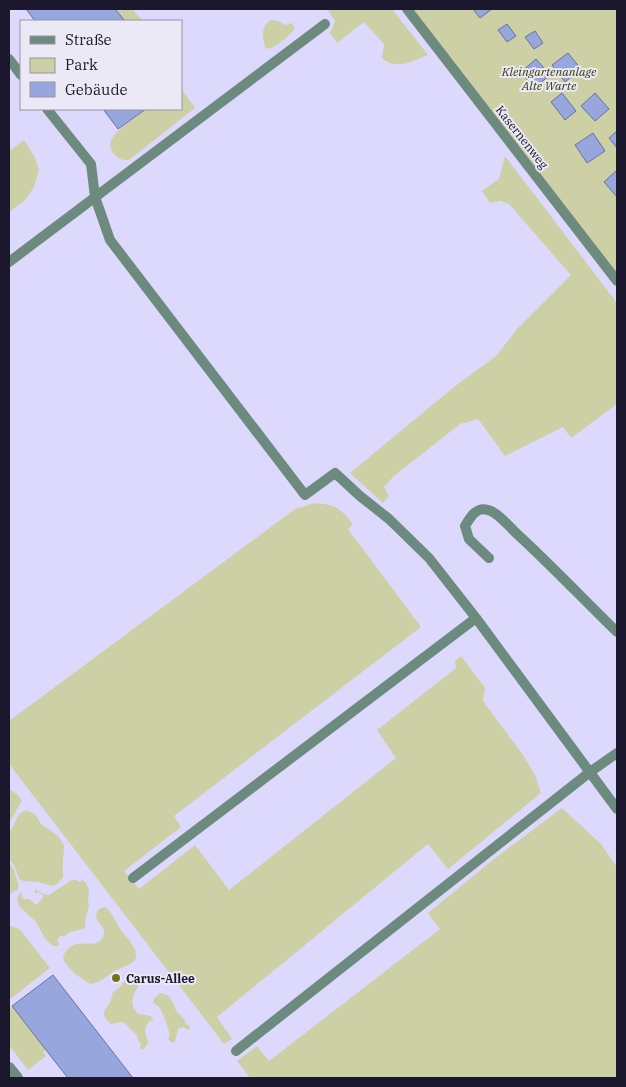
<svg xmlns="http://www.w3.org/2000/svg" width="626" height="1087" font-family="'IBM Plex Serif',serif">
<rect width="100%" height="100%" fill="#ddd9fc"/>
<path fill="#ccd0a4" d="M115,9h22l-3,2 9,10h-18z
M327,9h65l36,46c-16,6 -31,16 -46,3l2,-14 -20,-22 -27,21 -7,-10 5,-12z
M410,9h207v272z
M270,20l8,1 7,4 7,-2 3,5c-4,7 -18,18 -26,21l-4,-2c-3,-12 -4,-18 5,-27z
M181,88l14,20 -66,52c-6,0 -9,0 -14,-5 -14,-14 7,-28 18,-36 4,-3 8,-8 13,-10 4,-2 29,0 35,0z
M24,140l10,16 5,14 -5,17 -9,13 -16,12v-61z
M505,156l112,147v101l-46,34 -8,-11 -58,29 -27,-37 -18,5 -66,52 -10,11 5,9 -6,7 -33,-30 104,-86 42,-31 22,-28 53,-53 -62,-71 -9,-3 -10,2 -8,-12 17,-12z
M315,503c21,2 24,4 38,21l-5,5 73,98 -247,189 7,11 -57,44 15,18 56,-44 34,45 167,-132 -19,-28 79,-62 -1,-7 6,-5 24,32 -2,13 40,54 12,20 6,18 -93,76 -20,-25 -211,173 15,22 -8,5 -215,-280v-43l286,-212z
M9,789l9,6 4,6 -13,22z
M562,808l39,36 16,23v211h-367l-13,-17 20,-15 12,15 171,-132 -12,-16 66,-54z
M26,810l9,4 6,10 17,12 6,9v7l-1,5v20l-6,7 -5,2 -14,-4 -15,-1 -4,-2 -3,-10 -7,-11v-24l10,-20z
M9,862l5,8 5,17 -2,3 -7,4h-1z
M75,879l4,3 3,-2 3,2 4,7 -1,12 1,5 -4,15 1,6c-6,5 -15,2 -21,9h-5l-3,4 2,4 -1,2h-5l-7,-6 -10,-18 -17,-16 -2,-8 4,-6 2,7h6l8,6 7,-9 -6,-4 -2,2 -1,-1v-4l8,5 6,1 21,-14z
M105,907c8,6 10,15 16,23 5,7 19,20 14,30 -1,3 -16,9 -21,11 -7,5 -14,12 -24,13 -9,-6 -26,-16 -27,-28 13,-24 31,-3 40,-19 6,-12 -14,-17 -4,-28z
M9,925l10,4 3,3 28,36 -41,32z
M129,977c5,0 9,4 9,9 -6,11 -9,18 0,28l13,2 2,4 -1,2 -2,-2c-8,11 -4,12 -2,23l-4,6 -2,1 -2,-2 1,-4 -3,-3 -1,-6 -14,-13 -12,2c-13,-11 -5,-13 0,-24 1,-3 1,-6 2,-8l5,-3 8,-10z
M160,993l9,3 5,8 2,7 8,8 2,5c2,1 4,2 4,5l-2,1 -4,-3 -6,2 -3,12 -2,2h-1l-4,-4 2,-4 -5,-16 -5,-11 -7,-6 2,-5z
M12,1006l34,43 -3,3 3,4 -18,14 -19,-25v-36z"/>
<path fill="#97a7dd" stroke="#6472a5" d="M26,9h89l10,12h-90z
M473,9h19l-12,9z
M507,24l9,12 -9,6 -9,-12z
M535,31l8,12 -9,6 -9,-12z
M568,53l13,16 -16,13 -13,-17z
M536,59l14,16 -16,13 -13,-16z
M562,93l14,18 -11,9 -14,-18z
M595,93l14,16 -14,12 -14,-15z
M103,109h43l-28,20z
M617,131v17l-8,-10z
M593,133l12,18 -18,12 -12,-18z
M617,170v27l-13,-15z
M53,975l80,103h-65l-15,-19 -41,-53z"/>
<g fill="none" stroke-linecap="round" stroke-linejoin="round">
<path stroke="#6d8a7f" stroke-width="10" d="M407,9l210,272
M9,59l12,16
M47,109l44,55 4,33 15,43 195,255 30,-22 25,23 29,23 40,39 47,60 141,191
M9,262l316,-238
M489,558l-20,-19 -4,-13c5,-8 11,-20 23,-16 9,2 20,15 27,22 35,32 68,67 102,100
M133,878l343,-260
M236,1051l354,-279 27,-19"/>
<path stroke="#6d8a7f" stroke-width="12" d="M9,1068l8,10"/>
</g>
<circle fill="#71741a" stroke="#ebe9f5" stroke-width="2" cx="116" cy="978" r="5"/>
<g text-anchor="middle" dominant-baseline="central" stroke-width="4" stroke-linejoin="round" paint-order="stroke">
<g font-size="12" font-style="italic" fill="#383a09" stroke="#ebe9f5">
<text x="549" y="71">Kleingartenanlage<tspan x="549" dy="14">Alte Warte</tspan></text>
</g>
<g font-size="12" fill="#1b172d" stroke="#ebe9f5">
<text transform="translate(522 137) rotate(52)">Kasernenweg</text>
</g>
<g font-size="12" font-weight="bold" fill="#1b172d" stroke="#ebe9f5" text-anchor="start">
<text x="126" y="978">Carus-Allee</text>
</g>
</g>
<rect width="626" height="1087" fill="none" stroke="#1b172d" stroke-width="20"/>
<rect x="20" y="20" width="162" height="90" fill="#ebe9f5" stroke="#9895a5"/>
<rect x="30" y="36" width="25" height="8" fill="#6d8a7f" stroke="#9895a5"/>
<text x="65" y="45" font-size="15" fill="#1b172d">Straße</text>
<rect x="30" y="58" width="25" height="15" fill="#ccd0a4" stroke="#9895a5"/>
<text x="65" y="70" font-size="15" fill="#1b172d">Park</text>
<rect x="30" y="82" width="25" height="15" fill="#97a7dd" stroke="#9895a5"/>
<text x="65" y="95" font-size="15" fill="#1b172d">Gebäude</text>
</svg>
